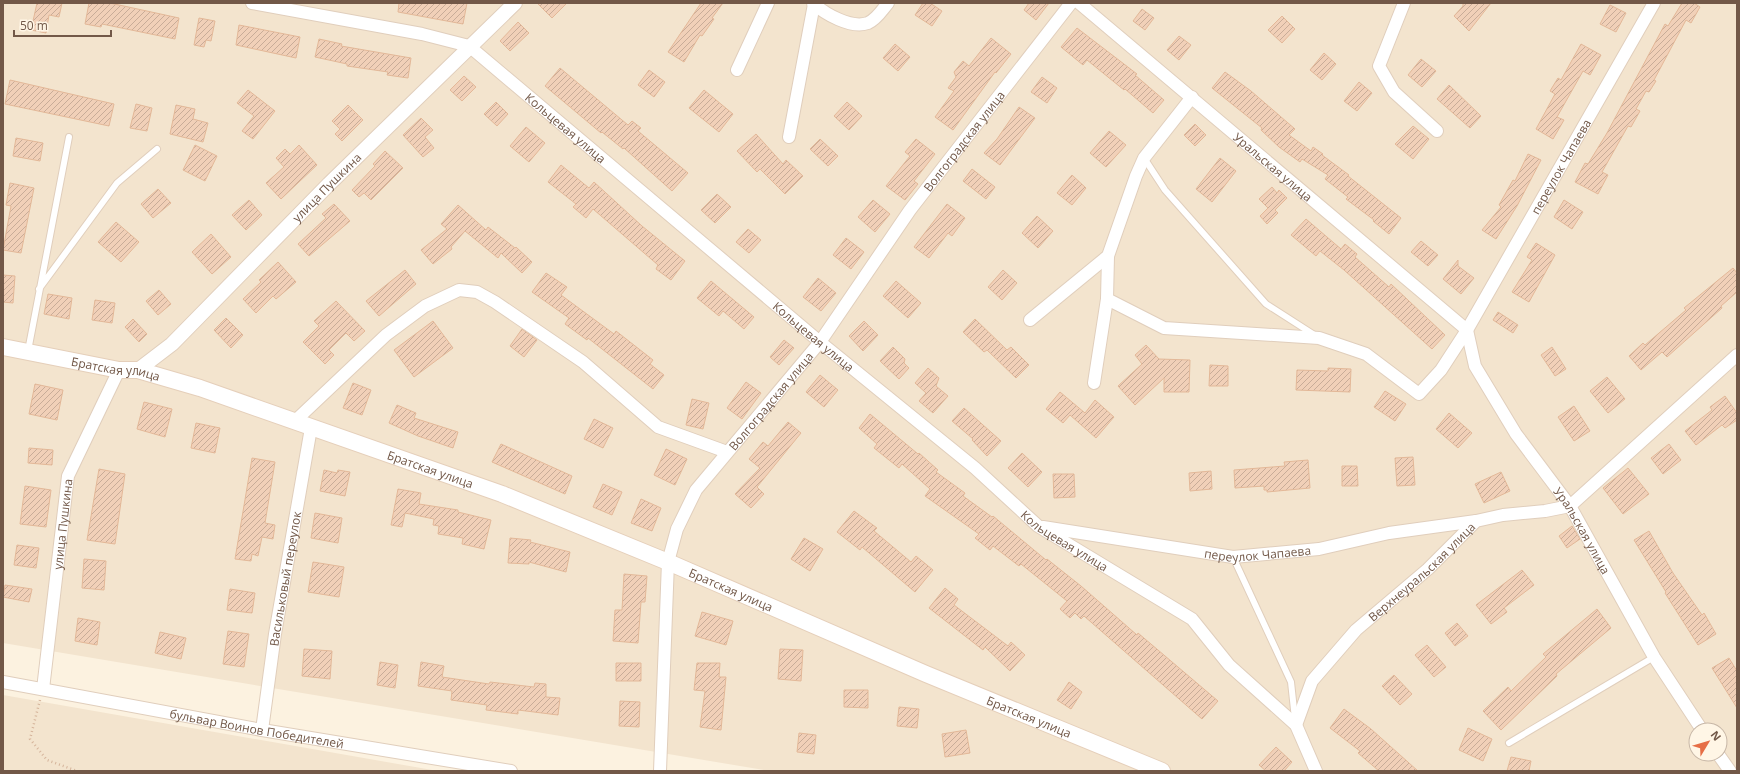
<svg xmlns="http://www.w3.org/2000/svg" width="1740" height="774" font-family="'Open Sans',sans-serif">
<defs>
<pattern id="building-hatch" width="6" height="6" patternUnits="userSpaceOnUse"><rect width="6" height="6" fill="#f1d0b8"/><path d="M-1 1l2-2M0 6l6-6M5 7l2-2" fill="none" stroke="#c8ac98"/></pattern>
</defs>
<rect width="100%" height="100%" fill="#fcf2e0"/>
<path fill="#f3e4ce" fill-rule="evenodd" d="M3,3h1734v768h-967l-767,-128zM1696,730h24v24h-24z
M3,695l435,76h-435z"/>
<path fill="url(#building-hatch)" stroke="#e3b898" d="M37,3h25l-3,14 -10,-2 -3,18 -15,-3z
M89,3h21l69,15 -4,21 -73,-15 -1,3 -16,-3z
M399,3h68l-4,21 -65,-12z
M537,3h30l-15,15z
M701,3h22l-11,15 2,1 -12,17 -2,-1 -16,27 -16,-10z
M923,3h7l12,8 -10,15 -17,-11z
M1029,3h20l-13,17 -12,-10z
M1463,3h28l-22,28 -15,-15 9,-10z
M1682,3h12l6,4 -9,16 -5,-3 -32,60 2,1 -7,11 -3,-1 -10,18 4,2 -9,16 -3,-1 -26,46 6,3 -10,19 -23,-12 10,-19 3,1 19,-31 58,-109 3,2z
M1610,5l16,8 -10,19 -16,-8z
M1142,9l12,9 -9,12 -12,-9z
M1282,16l13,13 -13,14 -14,-13z
M199,18l16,3 -4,20 -5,-1 -2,7 -10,-2z
M518,22l11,11 -19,18 -10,-10z
M239,25l61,12 -4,21 -60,-13z
M1077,28l60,46 -2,1 29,25 -11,13 -28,-24 -1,1 -37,-30 -4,5 -22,-18z
M1179,36l12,9 -12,15 -12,-10z
M991,38l20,16 -15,19 -1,-1 -42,58 -18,-13 19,-26 -6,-3 8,-11 -2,-5 9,-11 6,5z
M319,39l23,5 -1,2 70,12 -3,20 -21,-3 1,-3 -41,-6v-2l-32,-7z
M895,44l15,13 -12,14 -15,-13z
M1581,44l20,11 -11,20 -7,-4 -26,46 7,3 -11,19 -17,-10 19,-35 -5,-3 8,-13 3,2z
M1324,53l12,11 -14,16 -12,-10z
M1421,59l15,12 -14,16 -14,-12z
M560,68l68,57 4,-4 9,7 -3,3 50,42 -16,18 -48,-43 -1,1 -21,-17 -1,1 -56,-47z
M649,70l16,12 -11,15 -16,-12z
M1225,72l26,19 44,38 -6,6 22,16 2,-4 10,7 -1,1 27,20 -1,1 53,42 -12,16 -16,-13 1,-1 -28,-21 2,-2 -23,-18 3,-4 -26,-16 -2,3 -21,-15 -18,-17 1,-2 -50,-40z
M464,76l12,11 -14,14 -12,-11z
M1042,77l15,11 -10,15 -16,-11z
M10,80l104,24 -5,22 -104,-22z
M1359,82l13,11 -15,18 -13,-10z
M1449,85l32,31 -11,12 -33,-29z
M248,90l27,21 -22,28 -11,-8 12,-15 -17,-13z
M704,90l29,24 -14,18 -30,-24z
M496,102l12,12 -11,12 -13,-12z
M847,102l15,14 -13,14 -15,-14z
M136,104l16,4 -5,23 -17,-3z
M176,105l19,4 -2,10 15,4 -5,19 -33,-8z
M348,105l15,15 -21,21 -7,-7 5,-5 -8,-8z
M1019,107l16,11 -35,47 -16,-12 13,-14z
M421,118l12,12 -8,7 9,11 -11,9 -20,-22z
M1195,124l11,11 -11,11 -11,-11z
M1413,126l16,13 -16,20 -18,-15z
M526,127l19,16 -16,19 -19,-16z
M1109,131l17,14 -20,22 -16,-14z
M756,134l27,30 3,-4 17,16 -18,18 -25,-25 -3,3 -20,-21z
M16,138l27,5 -3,18 -27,-5z
M820,139l18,17 -10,10 -18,-17z
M916,139l19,15 -21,27 4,3 -13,16 -19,-14 24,-30 -5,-4z
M195,145l22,11 -12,25 -22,-11z
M299,145l18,20 -36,34 -15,-16 18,-16 -8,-9 9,-9 5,5z
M385,151l18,17 -32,32 -7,-7 -5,4 -7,-7 23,-24 -2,-2z
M1528,154l13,6 -24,46 -21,33 -14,-9 19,-23 -2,-2 14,-25 2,1z
M1220,158l16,13 -24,31 -16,-13z
M561,165l28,23 5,-6 48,44 43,35 -14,19 -15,-11 2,-4 -65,-56 -7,9 -13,-11 3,-3 -28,-22z
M972,169l23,18 -9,12 -23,-18z
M1072,175l14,13 -14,17 -15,-12z
M10,183l24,5 -13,65 -18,-3 8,-44 -5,-1z
M1272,187l5,6 2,-3 8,8 -12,12 3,3 -11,11 -7,-8 8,-8 -9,-9z
M158,189l13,14 -18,15 -12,-14z
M717,194l14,13 -16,16 -14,-13z
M249,200l13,15 -16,15 -14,-15z
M873,200l17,14 -15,18 -17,-15z
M1564,200l19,12 -11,17 -18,-12z
M334,204l16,17 -41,35 -11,-12 28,-26 -4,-4z
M947,204l18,14 -13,18 -4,-3 -19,25 -15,-11z
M458,205l28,25 2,-3 27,21 1,-1 16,15 -10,11 -21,-20 -3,5 -33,-27 -14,16 1,2 -19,15 -12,-14 26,-21 -6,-5z
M1037,216l16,15 -15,17 -16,-15z
M1306,219l35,30 4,-5 12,10 -2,3 34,30 2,-3 54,51 -13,14 -88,-79 -24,-19 -4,5 -25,-21z
M116,222l23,20 -18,20 -23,-20z
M748,229l13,11 -12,13 -13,-11z
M211,234l20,23 -19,17 -20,-22z
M846,238l18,14 -13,17 -18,-14z
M1421,241l17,14 -10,11 -17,-14z
M1536,243l19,12 -26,47 -17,-10 20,-32 -5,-3z
M1458,260v6l16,12 -13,16 -18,-15z
M278,262l18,20 -20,17 -3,-3 -17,17 -13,-14 18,-17 -2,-2z
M1733,268l4,5v19l-16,14 1,2 -55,49 -5,-5 -21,18 -12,-14 14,-13 2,2 41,-35 -2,-2z
M405,270l11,14 -37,32 -13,-15z
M1003,270l14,13 -15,17 -14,-13z
M546,273l21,14 -6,8 53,39 2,-3 37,29 -3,4 14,11 -11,14 -65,-51 -1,2 -22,-16 4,-6 -37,-26z
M3,275l12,1 -2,27 -10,-1z
M818,278l18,15 -15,18 -18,-14z
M711,281l43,36 -10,12 -21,-18 -4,5 -22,-18z
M896,281l25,22 -13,15 -25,-22z
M159,290l12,14 -13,11 -12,-14z
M48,294l24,4 -3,21 -25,-5z
M95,300l20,3 -3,20 -20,-3z
M336,301l29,30 -11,10 -8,-8 -17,17 5,5 -9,9 -22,-22 16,-16 -5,-5z
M1498,312l20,13 -5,8 -20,-13z
M226,318l17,17 -12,13 -17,-18z
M133,319l14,15 -8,8 -14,-15z
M975,319l32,31 4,-3 18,18 -13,13 -29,-28 -3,2 -21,-20z
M433,321l20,27 -39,29 -20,-27z
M864,321l14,14 -15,16 -14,-15z
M522,329l15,11 -13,17 -14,-11z
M784,340l10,8 -15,17 -9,-8z
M1146,345l13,14 31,1 -1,32h-25v-14l-29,27 -17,-19 24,-22 -7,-9z
M893,347l12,12 -1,4 5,5 -10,11 -19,-18z
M1552,347l14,22 -11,7 -14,-21z
M1210,365l18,1v20h-19z
M928,368l11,10 -3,8 12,10 -15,17 -14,-12 7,-8 -11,-10z
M1328,368l23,1 -1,23 -54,-2 1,-20 31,1z
M820,375l18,15 -14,17 -18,-15z
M1607,377l18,22 -17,14 -18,-22z
M746,382l15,11 -19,26 -15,-11z
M353,383l18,7 -9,25 -19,-7z
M35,384l28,6 -6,30 -28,-6z
M1385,391l21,13 -11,17 -21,-14z
M1060,392l25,21 10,-13 19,17 -18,21 -26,-23 -7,8 -17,-14z
M1725,396l12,17v7l-12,8 -3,-3 -26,20 -11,-14 27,-21 -2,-3z
M692,399l17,4 -6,26 -17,-4z
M144,402l28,7 -7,28 -28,-8z
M397,405l19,8 -2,5 44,14 -5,16 -35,-12 -29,-13z
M1574,406l16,25 -16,10 -16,-24z
M964,408l37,33 -14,15 -15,-16 1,-1 -21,-18z
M1449,413l23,20 -14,15 -22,-19z
M870,414l48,40 1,-1 19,17 -2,2 29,21 -2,3 29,21 1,-1 53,44 1,-1 34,27 56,49 1,-2 80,68 -16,18 -118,-103 -3,3 -6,-6 -5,5 -10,-9 7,-8 -46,-37 -2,2 -26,-20 -3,4 -15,-12 4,-4 -54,-38 5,-7 -28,-25 -3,4 -25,-20 3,-4 -18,-16z
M594,419l19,9 -10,20 -19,-9z
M788,422l13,11 -44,54 7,7 -13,14 -16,-14 25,-26 -11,-9 14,-17 5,4z
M196,423l24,5 -5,25 -24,-5z
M501,444l71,32 -7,18 -73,-32z
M1669,444l12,16 -18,14 -12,-16z
M29,448l24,2 -1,15 -24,-2z
M666,449l21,10 -12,26 -21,-10z
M1022,453l20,19 -14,15 -20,-19z
M1413,457l2,28 -18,1 -2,-28z
M252,458l23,4 -10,61 10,2 -2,14 -11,-2 -4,19 -6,-2 -1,7 -16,-2z
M1308,460l2,28 -43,4v-2h-3v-4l-29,2 -1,-18 51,-4 -1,-4z
M1342,466h15l1,20h-16z
M1628,468l21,26 -26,20 -20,-26z
M99,469l26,5 -10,70 -28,-4z
M324,470l13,3 1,-3 12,2 -5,24 -25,-5z
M1211,471l1,18 -22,2 -1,-18z
M1501,472l9,19 -26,12 -9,-19z
M1053,474h21l1,23 -21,1z
M603,484l19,8 -10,23 -19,-8z
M25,486l26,4 -5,37 -26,-3z
M398,489l23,4 -2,11 39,6v2l33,8 -7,29 -22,-5 1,-6 -25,-4 1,-8 -6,-1 1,-6 -29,-6 -3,14 -11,-2z
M641,499l20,9 -9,23 -21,-8z
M854,511l23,17 -3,3 37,31 5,-6 17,14 -18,22 -53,-45 -2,3 -23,-18z
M315,513l27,5 -4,25 -27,-5z
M1572,526l8,13 -13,9 -8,-12z
M1649,531l24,42 29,42 2,-2 12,21 -18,11 -33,-52 1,-1 -32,-52z
M510,538l21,2 -1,2 40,10 -4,20 -37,-10v2l-21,-1z
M804,538l19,11 -13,22 -19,-12z
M17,545l22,3 -3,20 -22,-3z
M84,559l22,2 -2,29 -22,-2z
M313,562l31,5 -5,30 -31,-5z
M1522,570l12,15 -30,23 3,4 -16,12 -15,-19z
M624,574l23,2 -2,26h-4l-3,41 -25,-2 2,-31h7z
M5,585l27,4 -3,13 -26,-5z
M945,588l13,11 -4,6 54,41 3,-4 14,13 -15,16 -25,-24 -2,3 -54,-42z
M230,589l25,4 -3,20 -25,-3z
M1597,609l14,19 -55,46 1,2 -56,54 -18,-19 25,-24 3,4 35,-34 -3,-3z
M702,612l31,9 -7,24 -31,-9z
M78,618l22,4 -3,23 -22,-4z
M1457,623l11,13 -13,10 -10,-13z
M228,631l21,3 -5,33 -21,-3z
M160,632l26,6 -5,21 -26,-6z
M1427,645l19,22 -12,10 -19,-22z
M304,649l28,2 -2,28 -28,-3z
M780,649l23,1 -2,31 -23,-2z
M1729,658l8,13v37l-25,-40z
M380,662l18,3 -3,23 -18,-3z
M421,662l23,4 -2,11 47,7 1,-2 44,5 1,-4 11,1v13l14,1 -2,17 -40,-5v4l-32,-4 1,-5 -36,-5 1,-9 -34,-5z
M616,663h25v18h-25z
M697,663h23l-1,14h7l-5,53 -21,-3 5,-36 -11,-1z
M1394,675l18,19 -12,11 -18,-19z
M1069,682l13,10 -11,17 -14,-9z
M844,690h24v18l-24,-1z
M620,701l20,1 -1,25 -20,-1z
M899,707l20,2 -2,19 -20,-2z
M1344,709l27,20 47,42h-39l-21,-18 2,-2 -30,-23z
M1468,728l24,11 -9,22 -24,-11z
M966,730l4,23 -25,4 -3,-23z
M799,733l17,2 -2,19 -17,-2z
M1276,747l16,15 -8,9h-18l-7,-6z
M1511,757l20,4 -2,10h-22z"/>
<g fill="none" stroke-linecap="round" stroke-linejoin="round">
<g stroke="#e0cebc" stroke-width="8">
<path id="service" d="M1144,158l21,32 101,114 50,32
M39,289l78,-106 40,-34
M28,351l41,-214
M1233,557l58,125 4,37
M1509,743l145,-86"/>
</g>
<g stroke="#e0cebc" stroke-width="14">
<g id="minor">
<path id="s1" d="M252,3l170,31 47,12 351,296 155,126 63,58 154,93 37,46 67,60 20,46"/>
<path d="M813,3c12,11 38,26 55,20 9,-4 14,-13 20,-20"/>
<path id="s2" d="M1079,3l388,327 8,36 41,68 54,72 84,151 48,73"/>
<path d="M1404,3l-25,63 15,26 43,39"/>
<path d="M737,70l31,-67"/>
<path d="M789,137l25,-133"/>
<path id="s3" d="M1107,299l57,29 155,10 47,16 53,40 22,-24 26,-40 187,-327"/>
<path d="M1030,320l78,-64 28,-80 8,-18 48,-61"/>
<path d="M1094,383l13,-84 1,-43"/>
<path d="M295,421l91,-86 39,-29 34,-16 18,2 18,10 88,60 75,65 69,25"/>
<path id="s4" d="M1043,527l190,30 86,-8 70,-16 87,-12"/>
<path id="s5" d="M3,682l259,48 249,41"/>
<path id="s6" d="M43,689l25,-213 51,-106"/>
<path id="s7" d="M1296,725l16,-44 44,-51 72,-61 48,-48 27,-6 42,-4 25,-5 167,-151"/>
<path id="s8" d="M262,730l13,-96 36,-206"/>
<path d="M1718,754l12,17"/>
<path id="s9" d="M660,771l8,-209 9,-33 19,-39 124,-148 90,-132 161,-207"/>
</g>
</g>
<g stroke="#e0cebc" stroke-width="16">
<g id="tertiary">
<path id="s10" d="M138,370l34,-26 157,-160 186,-181"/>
</g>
</g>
<g stroke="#e5cfba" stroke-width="18">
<g id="secondary">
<path id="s11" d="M3,347l116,23h19l62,18 302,106 166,68 258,112 236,97"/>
</g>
</g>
<path stroke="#d5b49b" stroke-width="2.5" stroke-dasharray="1 3" stroke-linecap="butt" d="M40,700l-10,39 17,21 30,11"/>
<use href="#service" stroke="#fff" stroke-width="6"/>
<use href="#minor" stroke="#fff" stroke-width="12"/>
<use href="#tertiary" stroke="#fff" stroke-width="14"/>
<use href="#secondary" stroke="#fff" stroke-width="16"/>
</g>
<g text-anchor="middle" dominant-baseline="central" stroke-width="3.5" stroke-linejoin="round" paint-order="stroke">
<g font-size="12" fill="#725848" stroke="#fff6e6">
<text stroke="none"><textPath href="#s1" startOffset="348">Кольцевая улица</textPath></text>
<text stroke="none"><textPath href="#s9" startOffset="727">Волгоградская улица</textPath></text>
<text stroke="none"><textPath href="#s2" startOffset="254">Уральская улица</textPath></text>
<text stroke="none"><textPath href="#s3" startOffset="604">переулок Чапаева</textPath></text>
<text stroke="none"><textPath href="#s10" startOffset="263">улица Пушкина</textPath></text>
<text stroke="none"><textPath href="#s1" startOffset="672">Кольцевая улица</textPath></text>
<text stroke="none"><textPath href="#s11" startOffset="115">Братская улица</textPath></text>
<text stroke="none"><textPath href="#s9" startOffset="403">Волгоградская улица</textPath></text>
<text stroke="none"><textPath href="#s11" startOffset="446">Братская улица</textPath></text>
<text stroke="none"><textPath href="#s6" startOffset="166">улица Пушкина</textPath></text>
<text stroke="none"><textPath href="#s2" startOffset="741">Уральская улица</textPath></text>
<text stroke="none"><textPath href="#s1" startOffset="996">Кольцевая улица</textPath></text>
<text stroke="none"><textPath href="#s4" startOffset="217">переулок Чапаева</textPath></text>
<text stroke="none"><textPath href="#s7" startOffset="202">Верхнеуральская улица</textPath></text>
<text stroke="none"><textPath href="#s8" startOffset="153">Васильковый переулок</textPath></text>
<text stroke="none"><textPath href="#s11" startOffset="770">Братская улица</textPath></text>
<text stroke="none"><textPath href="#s11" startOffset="1094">Братская улица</textPath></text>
<text stroke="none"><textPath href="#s5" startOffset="258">бульвар Воинов Победителей</textPath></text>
</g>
</g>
<rect width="1740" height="774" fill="none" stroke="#725848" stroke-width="8"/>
<g transform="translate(1708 742) rotate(52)"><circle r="19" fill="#fff6e6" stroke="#c7b7a7"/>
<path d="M0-3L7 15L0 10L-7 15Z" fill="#e66e45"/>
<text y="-6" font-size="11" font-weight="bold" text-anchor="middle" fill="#725848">N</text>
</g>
<path d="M14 30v6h97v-6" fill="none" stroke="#725848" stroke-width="2"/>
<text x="20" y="30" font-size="12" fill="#725848" stroke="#fff6e6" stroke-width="3" paint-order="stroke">50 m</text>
</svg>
